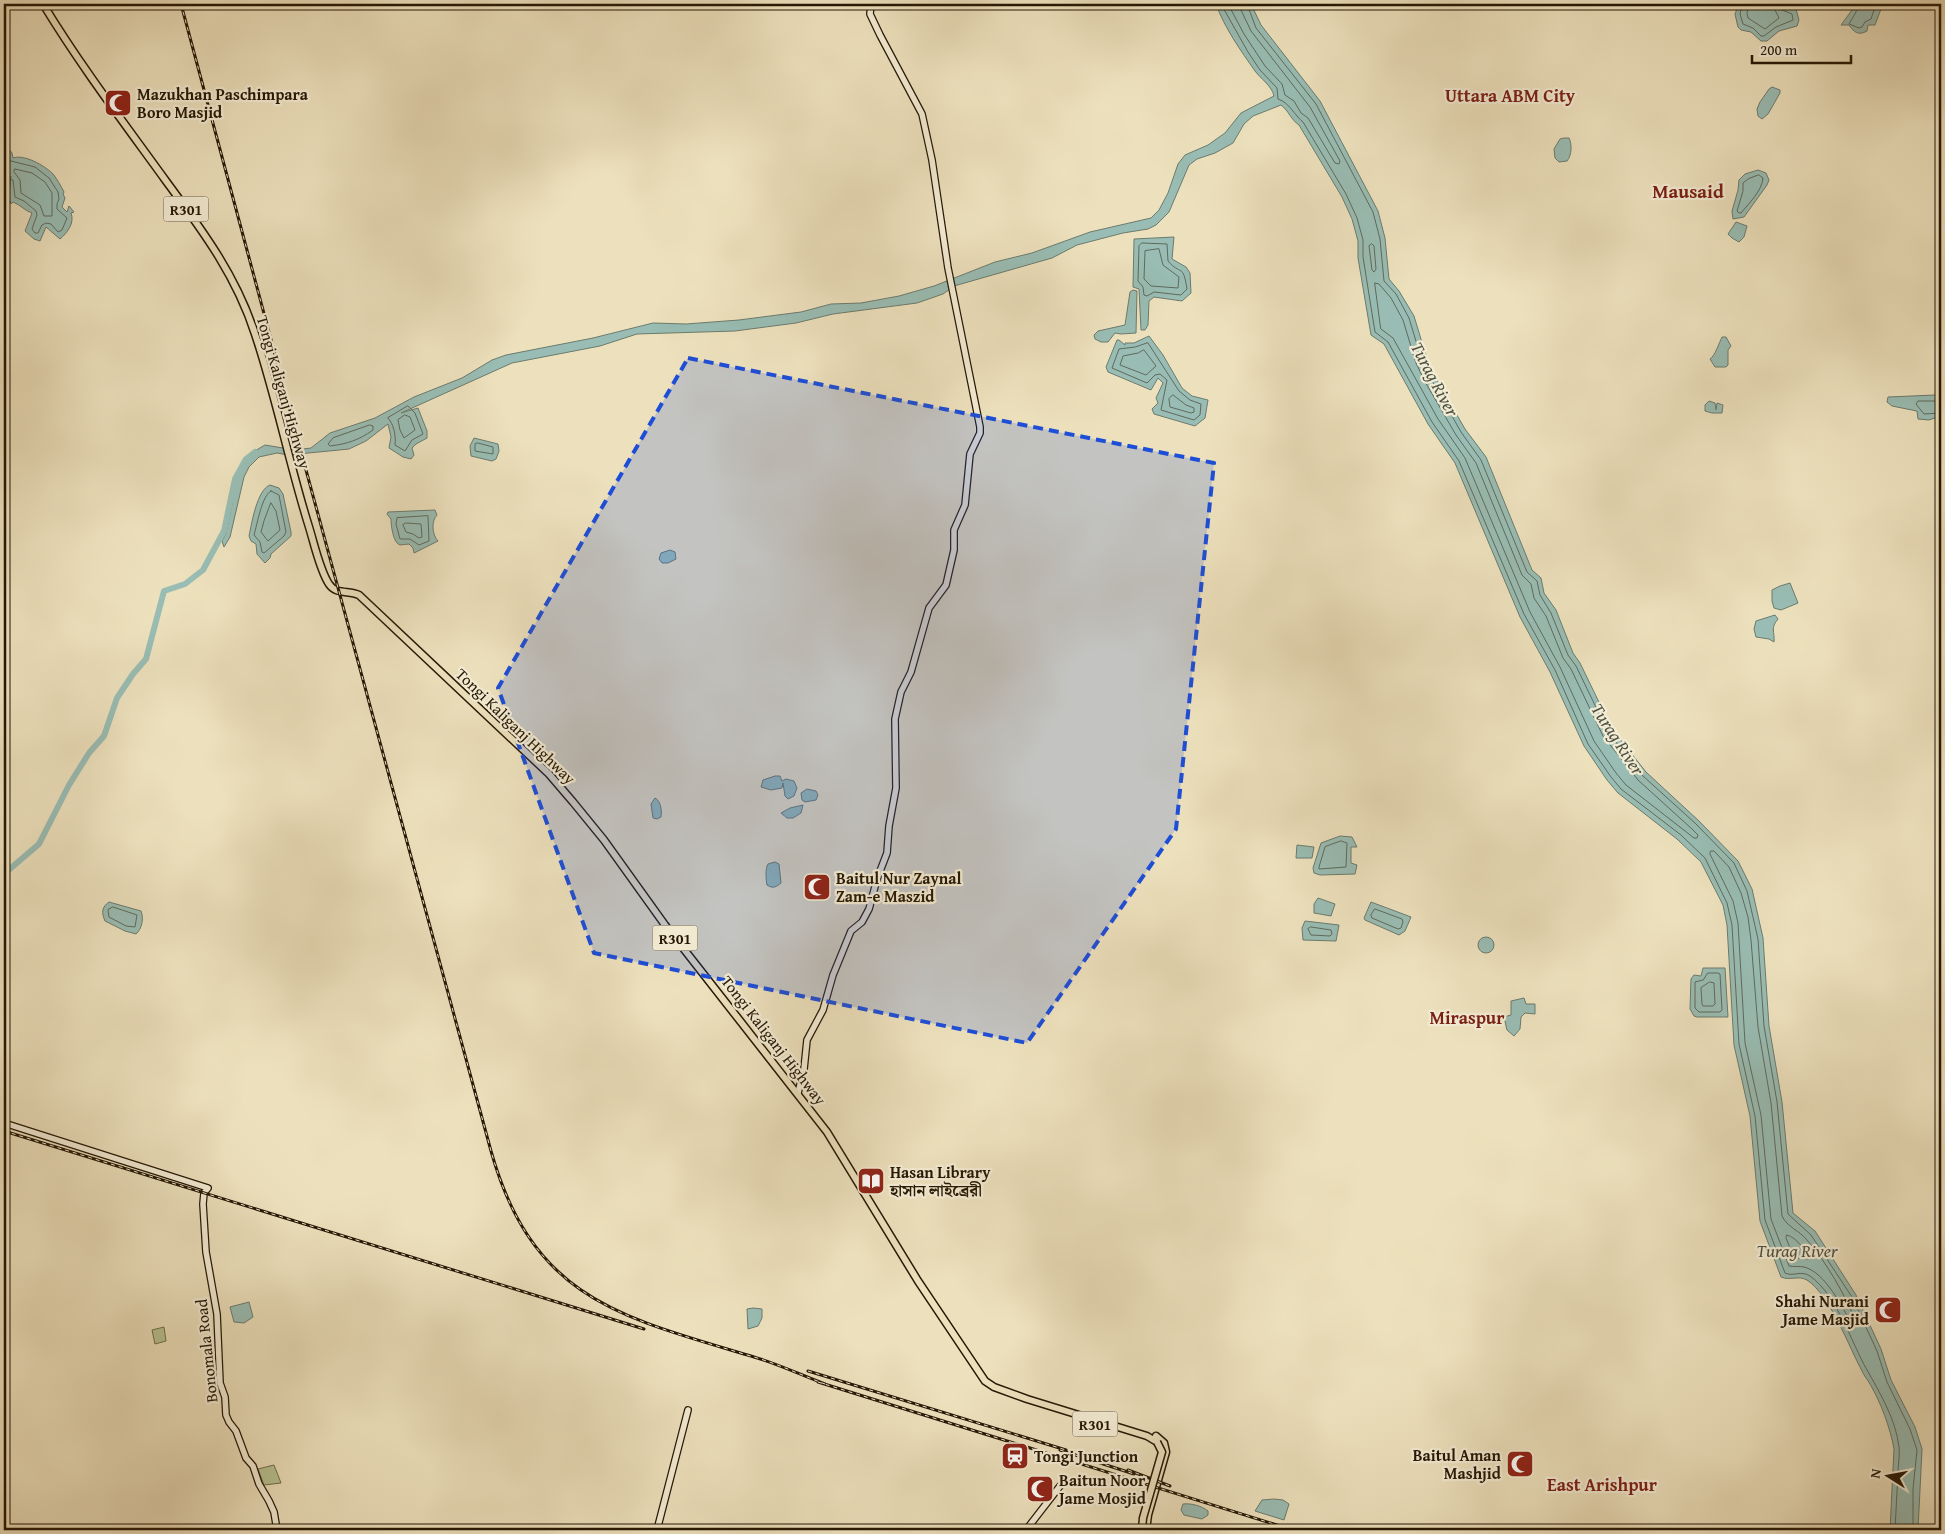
<svg xmlns="http://www.w3.org/2000/svg" width="1945" height="1534" font-family="'Gentium Book Plus','Noto Serif Bengali',serif">
<rect width="100%" height="100%" fill="#ede1bd"/>
<filter id="stains"><feTurbulence type="fractalNoise" baseFrequency=".004" numOctaves="4"/><feColorMatrix values="0 0 0 0 .2 0 0 0 0 .09 0 0 0 0 .02 0 0 0 .5 -.17"/></filter>
<radialGradient id="worn" r=".72"><stop offset=".6" stop-color="#630" stop-opacity="0"/><stop offset="1" stop-color="#630" stop-opacity=".3"/></radialGradient>
<path fill="#b8c392" stroke="#6e6d4b" d="M164,1327l2,14 -11,3 -3,-14z
M274,1465l7,18 -17,2 -6,-16z"/>
<path fill="#99bdb4" stroke="#6b7b6e" d="M1216,4h35l10,21 59,76 58,110 7,27 4,41 10,12 15,25 13,43 7,16 31,54 21,28 46,113 9,8 3,15 12,17 17,43 7,10 32,66 34,43 53,49 39,40 14,28 11,49 6,88 13,76 11,111 22,18 41,64 25,54 10,31 24,47 7,22 -4,81h-28l4,-81c-4,-22 -13,-46 -24,-65 -2,-4 -6,-8 -8,-13 -13,-24 -32,-76 -55,-91 -9,-5 -17,1 -26,-3l-21,-56 -10,-105 -16,-71 -7,-120 -4,-20 -22,-43 -24,-23 -59,-46 -11,-13 -23,-34 -34,-74 -30,-55 -65,-154 -27,-39 -44,-80 -13,-9 -13,-77v-17l-6,-22 -10,-22 -43,-72c-8,-5 -10,-14 -18,-20l-28,11 -9,8 -11,19 -18,10 -18,6 -8,6 -20,47 -13,13 -8,4 -25,4 -46,12 -25,13 -98,28 -11,8 -26,9 -84,11 -37,9 -61,8 -98,3 -37,12 -88,17 -111,50 17,-5 9,23v7l-11,6 -4,4 2,7 -3,4 -8,-2 -14,-9 2,-11 -3,-13 -22,17 -17,8 -61,6 -11,-2 -18,4 -10,10 -5,10 -14,60 -6,10 -2,-6 4,-8 6,-29 1,-16 8,-22 12,-14 12,-7 30,5 16,-2 19,-15 45,-15 39,-21 48,-19 30,-18 14,-5 87,-17 60,-15 33,1 53,-4 62,-8 30,-8 30,-1 38,-7 35,-10 61,-24 37,-9 58,-21 61,-14 8,-8 9,-17 10,-29 7,-9 23,-10 17,-12 16,-20 33,-17c-2,-10 -13,-17 -19,-25 -14,-20 -31,-44 -39,-67z
M1739,4h45l3,3 9,2 3,11 -2,6 -18,5 -12,10h-6l-10,-9 -10,-2 -3,-3 -3,-13z
M1852,4h40l-11,5 -6,16h-7l-1,6c-9,5 -13,1 -18,-6h-8l11,-15z
M1772,87l8,3v3l-12,21 -6,5 -4,-3 -1,-7 3,-7 9,-13z
M1564,138h5c3,6 3,17 -2,23l-8,1 -4,-4 -1,-9 6,-10z
M8,148l4,5 1,5c11,-4 31,7 40,16 4,5 8,12 11,18l-1,2 2,4 -3,9 5,5 2,-6 5,6 -3,1c4,10 -4,20 -11,26l-14,-12 -6,14 -6,-2 -9,-8 7,-18c-7,-2 -11,-8 -19,-11l-2,2 -1,-3h-3l2,-6 2,-19 -4,9 -3,-5v-30z
M1758,170l8,3 3,7 -2,5 -23,32 -11,2 -1,-8 6,-21 1,-10 6,-6z
M1736,222l11,4 -3,11 -5,5 -7,-4 -4,-4z
M1174,237l-2,22 14,8 4,6 1,20 -9,8 -28,-4 -5,4 -1,24 -3,5h-4l-2,-41 -6,-2 1,-48z
M1133,290l4,1 -1,42 -15,1 -6,-1 -7,9h-7l-6,-3 -1,-4 4,-4 27,-6 5,-33z
M1149,336l14,19 19,33 10,8 16,4 -3,18 -10,8 -41,-12 -2,-5 6,-6 -2,-5 7,-15 -5,-5 -7,12 -43,-18 -2,-5 11,-27h2l6,5v-2h9z
M1722,337h4l5,9 -3,4v15l-2,2h-11l-5,-8c5,-3 9,-16 12,-22z
M1935,395l6,1v30l-3,-9 -9,3 -11,-1 -1,-8 -25,-5 -5,-4 1,-5z
M1709,401l6,2 1,7 1,-7 6,2 -1,8h-10l-7,-2v-6z
M474,438l24,6 1,7 -3,8 -4,2 -21,-5 -1,-10z
M270,485l9,3 4,6 8,38v4l-20,18 -1,4 -5,5 -8,-9 -1,-10 -5,-3 -2,-5c3,-14 8,-46 21,-51z
M435,510l2,5c-6,6 -5,20 1,26l-24,12 -1,-5 -4,-4c-3,0 -6,1 -9,1 -7,-2 -9,-20 -9,-26l-4,-5 1,-2z
M670,550l5,2 1,7 -8,4h-6l-3,-4 2,-6z
M1790,583l8,20 -17,7 -7,-2 -2,-7v-11l8,-4z
M1775,615l3,4c-8,9 -3,13 -4,23l-5,-3 -13,-2 -2,-8 2,-8z
M775,776h5l2,5 4,-2 8,2 3,7 -3,8 -6,3 -3,-3 -2,-13 -1,5 -11,2 -10,-3 2,-7z
M807,789l9,2 2,4 -2,5 -11,2 -3,-2 -1,-7z
M655,798c6,3 7,13 6,19l-4,2 -4,-1 -2,-14z
M803,805l-2,8 -8,5h-6l-6,-5 9,-5z
M1340,836l12,1 5,10h-6v16l6,2 -2,9 -35,1 -6,-2 -1,-5 8,-25z
M1297,845l17,2 -2,11h-16z
M775,862l4,2 2,19c-5,4 -8,6 -14,2 -1,-5 -2,-16 1,-21z
M1318,898l17,6 -4,12 -17,-3v-9z
M109,902l32,9c3,7 1,18 -5,23l-11,-3 -20,-10c-4,-9 -3,-14 4,-19z
M1371,902l40,15 -6,14 -6,4 -34,-15 -1,-2z
M1305,921l34,4 -3,16 -33,-1 -1,-12z
M1478 945a8 8 0 1 1 16 0a8 8 0 1 1-16 0Z
M1703,968h22l3,49h-31l-3,-1 -4,-7 1,-30 3,-4 7,1z
M1524,998l2,6h9v10l-10,-1 -4,4 -1,12 -6,7 -7,-6 -3,-13 7,-2v-14z
M249,1302l4,15 -9,6 -10,-1 -4,-15z
M753,1308l9,1v9l-4,8 -10,3 -1,-20z
M1274,1499l9,1 6,4 -5,16 -29,-9 7,-11z
M1183,1504c8,-1 19,2 25,7v4l-6,4 -18,-4 -3,-5z"/>
<g fill="none" stroke-linecap="round" stroke-linejoin="round">
<path stroke="#5f6a5c" stroke-width="1" d="M1221,4l27,48 12,18 17,18 1,11c12,4 16,16 25,23l43,72 11,24 6,22v17l12,75 13,10 44,80 27,39 65,153 31,56 33,74 23,33 10,12 60,46 24,23 22,45 5,22 7,119 16,72 10,104 20,53c8,4 16,-3 25,3 27,19 41,66 57,94 13,23 29,50 32,77 1,8 -1,18 -1,26 -1,19 -2,38 -3,57
M1228,4l16,30 21,32 17,18 3,11 9,6 7,12 7,5 27,45 4,1 1,-3 -30,-54 -59,-76 -10,-21 -1,-6
M1247,4l9,24 60,76 57,108 7,27 4,42 12,13 13,24 13,43 8,16 31,55 20,28 46,112 10,9 3,14 11,18 17,42 8,11 32,66 35,44 53,48 38,39 13,28 11,48 6,87 13,76 11,112 23,21 41,62 25,54 10,31 23,47 7,21 -4,39v41
M1742,4l-2,10 3,10 10,4 8,8h3l12,-9 17,-7 -1,-6 -10,-4 -2,-6
M1749,4l-2,9 1,5 17,11 14,-11 -4,-8 -2,-6
M1857,4l-1,8 -7,12 10,4 3,-1 3,-5 6,-3 3,-9 6,-6
M4,154l7,7 24,6 14,11 9,14 1,7 -2,5v5l10,9 -5,12 -4,2 -7,-8 -5,-1 -4,2 -4,8h-3l-3,-4 5,-14 -1,-4 -12,-10 -9,-4 -2,-17 -9,-2
M15,169l17,4 13,9 7,11v23h-8l-4,-11 -19,-12 -1,-13 -6,-8z
M1759,175l4,3c-1,13 -14,25 -22,35h-2l-2,-2 6,-20v-8l5,-4z
M1142,243l25,1 1,17c13,15 15,2 19,28l-6,6 -27,-3 -7,4 -3,-1 -1,-8 -5,-6 1,-35z
M1372,244l2,2 2,23 -2,3 -2,-2 -3,-24z
M1159,249l4,16 16,12 -1,11 -27,-2 -7,-7 1,-28z
M1375,283l4,1 12,14 12,22 13,43 8,17 32,55 20,28 46,112 9,9 3,14 12,18 17,42 8,11 32,67 35,44 54,49 6,6 -1,3h-3l-68,-53 -10,-12 -22,-32 -34,-74 -30,-55 -65,-154 -27,-39 -45,-81 -12,-9z
M1148,343l31,48 11,9 11,4 -1,11 -6,5 -33,-10 6,-30 -7,-6 -5,1 -8,8 -35,-15 7,-19 16,-2z
M1144,350l12,16 -10,9 -26,-10 3,-9 15,-3z
M1173,395l13,10 8,3v4l-3,1 -21,-6 -1,-8z
M1941,401h-23l-2,3 8,10 17,-1
M408,406l7,7 8,21 -11,6 -7,11 -10,-6c1,-10 -1,-20 -7,-27z
M405,415l5,2 5,13 -11,8 -4,-8 -2,-10z
M370,425l3,1v4c-14,10 -26,14 -43,16l-2,-2 5,-6z
M478,443l15,4v7l-18,-3v-7z
M271,491l8,4 7,37 -2,4 -20,17 -2,-1 -2,-10 -6,-7c3,-10 8,-40 17,-44z
M271,503l5,8 4,19 -12,11 -7,-9 3,-11z
M428,516l1,25 -10,4 -9,-6h-10l-4,-15 1,-6z
M406,523l15,1 1,13 -3,1 -6,-4 -7,-2 -3,-7z
M1341,841l6,2 -1,24 -27,2v-2l6,-20z
M1711,851h3l15,16 12,26 7,24 3,23 7,87 13,76 11,113c5,11 18,15 25,24 21,24 37,54 50,83l-2,3 -3,-1c-9,-17 -27,-53 -48,-58 -5,-1 -10,0 -15,-1l-18,-47 -10,-104 -16,-72 -7,-120 -5,-22 -23,-47z
M113,907l24,8 -2,12 -9,-1 -17,-9 -1,-7z
M1375,909l27,10 1,3 -2,6 -3,1 -26,-11 -1,-3z
M1311,927l20,3 1,4 -2,2 -19,-1 -3,-6z
M1708,973h10l2,1 2,36 -2,2h-21l-4,-4v-26l8,-2z
M1710,982l4,1 1,21 -2,2h-10l-1,-2 -1,-16z
M1787,1235c10,3 16,13 22,21v3l-15,-1 -8,-20z"/>
<path stroke="#99bdb4" stroke-width="6" d="M4,874l35,-30 30,-59 20,-32 15,-17 13,-38 16,-24 13,-15 18,-68 21,-7 18,-14 21,-39 11,-52 11,-20 9,-7"/>
<g stroke="#251704" stroke-width="8">
<path id="secondary" d="M798,1093l6,-24 3,-29 16,-30 10,-35 18,-44 11,-9 7,-13 8,-30 10,-26 2,-27 7,-38 -1,-69 6,-27 10,-20 18,-64 17,-23 8,-35v-20l11,-25 5,-51 10,-21v-6l-32,-159 -16,-108 -10,-46 -42,-79 -10,-21 1,-10
M4,1123l204,65 -4,5 -1,11 3,48 11,62 3,69 5,14 1,18 3,7 7,9 10,27 7,8 6,18 10,17 5,11 3,18
M657,1530l31,-120
M1026,1530l34,-44"/>
</g>
<g stroke="#251704" stroke-width="9">
<path id="primary" d="M43,4c37,61 81,119 123,177 36,49 70,94 89,153 21,63 34,129 54,193 5,16 11,44 20,57 7,11 20,6 30,11l190,179 24,28 31,38 61,85 162,207 91,149 67,100 9,6 33,12 120,37 10,6
M1146,1530l2,-15 18,-63 -2,-9 -8,-7"/>
</g>
<use href="#secondary" stroke="#f3ecd4" stroke-width="5.5"/>
<use href="#primary" stroke="#ede1bd" stroke-width="6"/>
<g stroke="#251704" stroke-width="3">
<path id="rail" d="M181,4l122,455 188,692c42,149 130,166 263,206 24,7 47,18 71,27
M4,1131l640,198
M808,1371l258,79
M818,1382l475,148
M1060,1450l74,24
M1128,1470l42,16"/>
</g>
<use href="#rail" stroke="#f3ecd4" stroke-width="1" stroke-dasharray="4" stroke-linecap="butt"/>
<g stroke="#251704" stroke-width="9" stroke-linecap="butt">
<path id="primary-bridge" d="M1142,1530l1,-12 19,-66 -5,-10"/>
</g>
<use href="#primary-bridge" stroke="#ede1bd" stroke-width="6"/>
</g>
<path fill="#1d4ed8" fill-opacity="0.2" stroke="#1d4ed8" stroke-width="4" stroke-dasharray="10 6" stroke-linejoin="round" d="M688,358l526,105 -38,366 -149,214 -433,-90 -96,-265z"/>
<defs>
<g id="mosque-square" transform="scale(1.4375)"><rect x="-9" y="-9" width="18" height="18" rx="4" fill="#8f2418" stroke="#f3ecd4"/><path d="M3.5-4.9A6 6 0 1 0 3.5 4.9A5 5 0 1 1 3.5-4.9Z" fill="#fff"/></g>
<g id="library-square" transform="scale(1.4375)"><rect x="-9" y="-9" width="18" height="18" rx="4" fill="#8f2418" stroke="#f3ecd4"/><path d="M-6-4Q-3-5.5-.7-3.5V5Q-3 3-6 4ZM6-4Q3-5.5 .7-3.5V5Q3 3 6 4Z" fill="#fff"/></g>
<g id="station-square" transform="scale(1.4375)"><rect x="-9" y="-9" width="18" height="18" rx="4" fill="#8f2418" stroke="#f3ecd4"/><path d="M-3-6H3Q5-6 5-4V2Q5 4 3 4L4.5 6H3L1.5 4h-3L-3 6H-4.5L-3 4Q-5 4-5 2V-4Q-5-6-3-6ZM-3.5-4v3h7v-3ZM-3.5 1v1.5H-2V1ZM2 1v1.5H3.5V1Z" fill="#fff"/></g>
</defs>
<g fill-rule="evenodd">
<use href="#mosque-square" x="118" y="103"/>
<use href="#mosque-square" x="817" y="887"/>
<use href="#library-square" x="871" y="1181"/>
<use href="#mosque-square" x="1888" y="1310"/>
<use href="#station-square" x="1015" y="1456"/>
<use href="#mosque-square" x="1520" y="1464"/>
<use href="#mosque-square" x="1040" y="1489"/>
</g>
<g text-anchor="middle" dominant-baseline="central" stroke-width="4.5" stroke-linejoin="round" paint-order="stroke">
<g fill="#f3ecd4" stroke="#635742" stroke-width="1">
<rect x="163.5" y="196.5" width="45" height="25" rx="4"/>
<rect x="652.5" y="925.5" width="45" height="25" rx="4"/>
<rect x="1072.5" y="1411.5" width="45" height="25" rx="4"/>
</g>
<g font-size="15" font-weight="bold" fill="#251704">
<text x="186" y="209">R301</text>
<text x="675" y="938">R301</text>
<text x="1095" y="1424">R301</text>
</g>
<g font-size="16" font-weight="bold" fill="#251704" stroke="#f3ecd4" text-anchor="start">
<text x="137" y="94">Mazukhan Paschimpara<tspan x="137" dy="18">Boro Masjid</tspan></text>
<text x="836" y="878">Baitul Nur Zaynal<tspan x="836" dy="18">Zam-e Maszid</tspan></text>
<text x="890" y="1172">Hasan Library<tspan x="890" dy="18">হাসান লাইব্রেরী</tspan></text>
<text x="1869" y="1301" text-anchor="end">Shahi Nurani<tspan x="1869" dy="18">Jame Masjid</tspan></text>
<text x="1501" y="1455" text-anchor="end">Baitul Aman<tspan x="1501" dy="18">Mashjid</tspan></text>
<text x="1034" y="1456">Tongi Junction</text>
<text x="1059" y="1480">Baitun Noor<tspan x="1059" dy="18">Jame Mosjid</tspan></text>
</g>
<g font-size="16" fill="#251704" stroke="#f3ecd4">
<text transform="translate(284 392) rotate(74)">Tongi Kaliganj Highway</text>
<text transform="translate(516 726) rotate(44)">Tongi Kaliganj Highway</text>
<text transform="translate(774 1040) rotate(52)">Tongi Kaliganj Highway</text>
<text transform="translate(206 1351) rotate(-96)">Bonomala Road</text>
</g>
<g font-size="18" font-weight="bold" fill="#7a1f14" stroke="#f3ecd4">
<text x="1510" y="95">Uttara ABM City</text>
<text x="1467" y="1017">Miraspur</text>
<text x="1602" y="1484">East Arishpur</text>
</g>
<g font-size="18" font-style="italic" fill="#4e5142" stroke="#f3ecd4">
<text transform="translate(1435 379) rotate(62)">Turag River</text>
<text transform="translate(1618 739) rotate(57)">Turag River</text>
<text x="1797" y="1250">Turag River</text>
</g>
<g font-size="19" font-weight="bold" fill="#7a1f14" stroke="#f3ecd4">
<text x="1688" y="191">Mausaid</text>
</g>
</g>
<rect width="1945" height="1534" fill="none" stroke="#ede1bd" stroke-width="20"/>
<rect x="5" y="5" width="1935" height="1524" fill="none" stroke="#251704" stroke-width="2.5"/>
<rect x="10" y="10" width="1925" height="1514" fill="none" stroke="#251704"/>
<g transform="translate(1888 1476) rotate(281)" stroke="#f3ecd4" stroke-width="4" paint-order="stroke">
<path d="M0-4L9 19L0 12L-9 19Z" fill="#251704"/>
<text y="-8" font-size="14" font-weight="bold" text-anchor="middle" fill="#251704">N</text>
</g>
<path d="M1752 55v8h99v-8" fill="none" stroke="#251704" stroke-width="2.5"/>
<text x="1760" y="55" font-size="15" fill="#251704" stroke="#f3ecd4" stroke-width="4" paint-order="stroke">200 m</text>
<rect width="100%" height="100%" filter="url(#stains)"/>
<rect width="100%" height="100%" fill="url(#worn)"/>
</svg>
